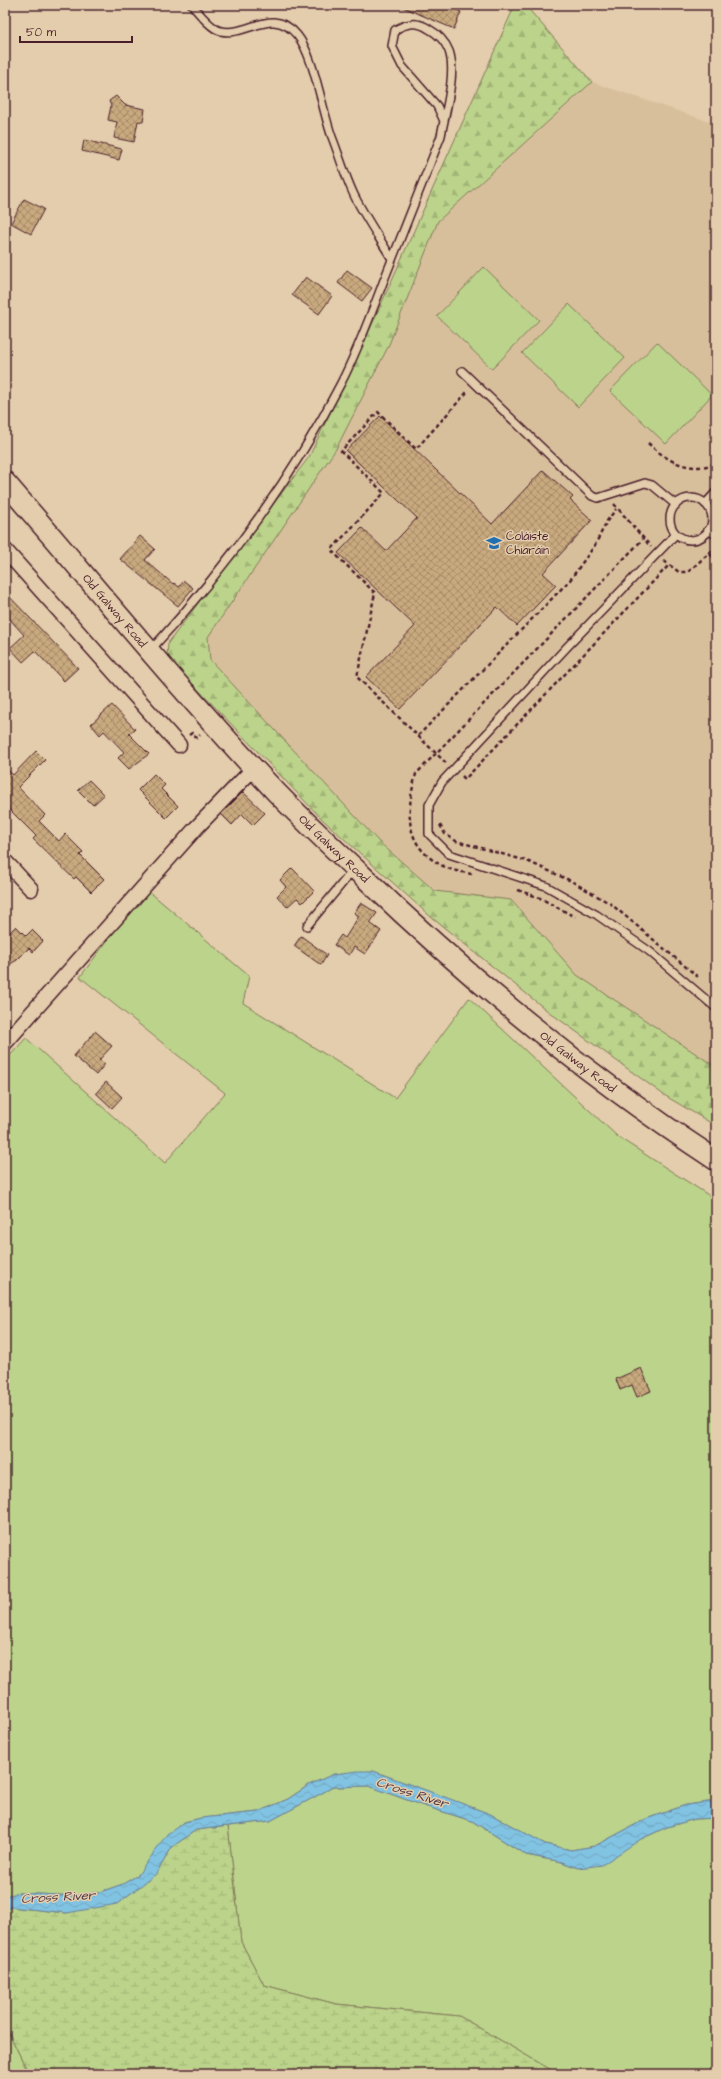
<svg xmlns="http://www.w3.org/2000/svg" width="721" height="2079" font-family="'Architects Daughter',sans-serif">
<defs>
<pattern id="forest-firs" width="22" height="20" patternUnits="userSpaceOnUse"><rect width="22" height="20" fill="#bbd38a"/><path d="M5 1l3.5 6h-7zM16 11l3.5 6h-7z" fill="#a2b577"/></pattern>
<pattern id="wetland-marsh" width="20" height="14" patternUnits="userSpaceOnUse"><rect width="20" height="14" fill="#bbd38a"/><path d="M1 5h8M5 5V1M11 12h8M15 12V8" fill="none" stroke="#a2b577"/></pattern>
<pattern id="water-waves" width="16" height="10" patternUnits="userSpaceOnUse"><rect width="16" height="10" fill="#81c3e2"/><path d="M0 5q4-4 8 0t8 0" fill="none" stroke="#71a7c2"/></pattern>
<pattern id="building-cross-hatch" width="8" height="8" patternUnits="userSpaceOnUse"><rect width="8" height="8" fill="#c9aa7f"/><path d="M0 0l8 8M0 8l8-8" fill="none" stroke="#a58a68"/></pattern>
</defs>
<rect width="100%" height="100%" fill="#e3cdac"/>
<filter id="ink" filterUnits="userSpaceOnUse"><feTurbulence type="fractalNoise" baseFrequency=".025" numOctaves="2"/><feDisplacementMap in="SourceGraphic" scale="8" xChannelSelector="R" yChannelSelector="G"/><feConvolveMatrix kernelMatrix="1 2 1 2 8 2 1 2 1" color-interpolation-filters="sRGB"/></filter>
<g filter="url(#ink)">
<path fill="#d8bf9c" d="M592,82l124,42v943l-139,-92 -66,-75 -76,-9 -56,-49 -169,-182 -2,-23 128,-188 52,-102 50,-126z"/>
<path fill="#bbd38a" stroke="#82795a" d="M484,267l55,53 -47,49 -55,-53z
M569,304l56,54 -47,49 -56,-54z
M657,342l55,53 -46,49 -56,-53z
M146,889l103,87 -6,27 152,95 74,-100 149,139 98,63v601l-30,4 -40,14 -51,27 -24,4 -26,-6 -55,-30 -117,-43 -39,3 -25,11 -21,14 -30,13 -57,6 -17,4 -46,53 -15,9 -20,7 -27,5 -57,-3 -14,3v-835l21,-23 139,125 60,-70 -145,-116z
M369,1786l49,18 54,17 54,34 36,7 16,6 89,-41 28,-8 21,-1v256h-158l-99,-58 -123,-12 -72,-19 -23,-43 -13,-116 42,-5 63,-34z
M5,2025l24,49h-24z"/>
<path fill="url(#forest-firs)" stroke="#82795a" d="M515,5h10l67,77 -154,139 -50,126 -52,102 -128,188 2,23 169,182 56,49 76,9 66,75 139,92v59l-52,-31 -115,-83 -118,-95 -109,-98 -155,-162 1,-14 141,-186 61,-128z"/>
<path fill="url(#wetland-marsh)" stroke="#82795a" d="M228,1826l13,116 23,43 72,19 123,12 99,58h-529l-24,-49v-115l5,-3 57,6 89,-39 16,-27 24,-17z"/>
<path fill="url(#water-waves)" stroke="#6b8199" d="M358,1771h15l69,25 48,18 55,30 26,6 24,-4 51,-27 40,-14 30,-4v17l-21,1 -28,8 -26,12 -39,26 -24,3 -16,-6 -36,-7 -54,-34 -54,-17 -49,-18 -36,1 -63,34 -74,9 -24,17 -16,27 -39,30 -50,9 -56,-6 -6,3v-14l14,-3 57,3 27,-5 20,-7 15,-9 29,-41 18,-12 16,-4 57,-6 30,-13 21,-14 25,-11z"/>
<path fill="url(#building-cross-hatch)" stroke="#4a1f2b" d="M398,5h47l16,7 -7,17z
M116,96l9,9 20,4 -2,13 -5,-1 -4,21 -20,-4 3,-16 -9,-2 3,-14 -2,-5z
M84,140l38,9 -3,11 -37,-9z
M24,199l20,10 -13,25 -20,-11z
M347,270l25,18 -10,13 -24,-18z
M306,277l26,19 -13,18 -27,-19z
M380,416l112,108 51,-54 30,27 -3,3 22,20 -49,53 13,12 -39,41 -20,-19 -97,102 -34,-32 49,-51 -77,-73 24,-25 24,23 31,-33 -71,-67z
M140,536l15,13 -10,11 28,24 1,-1 5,4 5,-6 9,7 -15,18 -58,-47z
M5,592l73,76 -14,13 -29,-30 -12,11 -13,-14 14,-13 -19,-21z
M112,705l23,24 -6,5 20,20 -20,15 -11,-11 6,-6 -20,-21 -4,4 -9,-11z
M36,751l9,9 -27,27 27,28 -6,6 20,20 6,-7 18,18 -3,3 24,24 -13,13 -15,-15 -2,2 -41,-40 3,-3 -31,-31v-38l8,8z
M154,774l11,11 -4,4 17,17 -12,12 -28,-28z
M89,780l15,15 -11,10 -15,-15z
M243,792l22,21 -12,12 -11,-11 -10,11 -11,-11z
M292,868l22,23 -12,12 -5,-5 -10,9 -10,-11 9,-9 -6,-7z
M361,903l16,10 -7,10 11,8 -16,23 -11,-7 -5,8 -15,-10 7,-10 4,3 14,-22 -5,-3z
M16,926l10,10 6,-6 11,11 -10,11 -4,-4 -12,12 -12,7v-8l4,-7 -4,-4v-11z
M301,936l26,19 -6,10 -27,-19z
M95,1031l17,15 -13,14 6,4 -9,11 -22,-19z
M106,1082l16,15 -10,11 -16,-15z
M641,1368l10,23 -14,6 -5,-12 -12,5 -4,-11z"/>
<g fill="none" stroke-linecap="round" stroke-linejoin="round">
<g stroke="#4a1f2b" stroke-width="10">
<path id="service" d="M192,5c6,7 19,24 29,26 27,6 51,-26 76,4 17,20 25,75 35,102 8,20 14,43 24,62 11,21 24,40 36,60
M462,371l130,125 6,2 47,-15 7,2 24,20
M670 519a21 21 0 1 1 42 0a21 21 0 1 1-42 0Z
M705,504l11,-12
M708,530l8,5
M676,534l-110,114 -124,134 -13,23v29l20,20 97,32 51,29 52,36 67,57
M150,651c74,-81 141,-170 191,-268 17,-33 30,-69 43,-103 19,-48 38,-96 57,-144 4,-23 16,-63 8,-85 -4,-10 -11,-17 -20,-22 -12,-8 -22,-6 -34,1l-3,16 10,20 35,40 7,15
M307,926l47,-57"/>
</g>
<g stroke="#4a1f2b" stroke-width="17">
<path id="minor" d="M5,550l174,195
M5,861l26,28
M5,1043l191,-215 58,-60"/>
</g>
<g stroke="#4a1f2b" stroke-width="23">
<g id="secondary">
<path id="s1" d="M5,482c90,104 176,210 271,310 28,29 59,58 89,86 108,104 225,200 351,282"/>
</g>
</g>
<path stroke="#4a1f2b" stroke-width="2.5" stroke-dasharray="4 3" stroke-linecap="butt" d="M648,443c19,18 42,31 68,20
M614,504l37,43
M710,554l6,6
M664,561l15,11h9l28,-25
M189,735l3,-2 5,5 3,-3
M418,736l152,-156 25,-35 12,-24 9,-12
M446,763l-89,-86 18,-84 -44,-43 53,-57 -43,-42 37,-39 38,37 52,-58
M462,776l3,3 204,-214
M440,825l5,9 11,7 71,20 44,20 40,23 87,73
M472,874c-9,-2 -19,-3 -27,-7 -42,-20 -39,-55 -29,-93l227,-235
M518,890l22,8 35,19"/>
<use href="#service" stroke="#e3cdac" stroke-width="7"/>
<use href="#minor" stroke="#e3cdac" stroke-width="14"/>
<use href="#secondary" stroke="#e3cdac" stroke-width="20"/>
</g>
</g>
<defs>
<g id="school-bare" transform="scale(1.2)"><path d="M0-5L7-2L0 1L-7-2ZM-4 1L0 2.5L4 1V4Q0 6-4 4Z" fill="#1f6fb2" stroke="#e3cdac" stroke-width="2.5" paint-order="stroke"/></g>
</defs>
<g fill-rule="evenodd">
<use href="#school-bare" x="494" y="543"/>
</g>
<g text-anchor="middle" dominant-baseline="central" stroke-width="3" stroke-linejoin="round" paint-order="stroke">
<g font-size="12" fill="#4a1f2b" stroke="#e3cdac" text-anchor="start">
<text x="506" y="536">Coláiste<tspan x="506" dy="14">Chiaráin</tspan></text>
</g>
<g font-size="12" fill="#4a1f2b" stroke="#e3cdac">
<text stroke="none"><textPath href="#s1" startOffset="169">Old Galway Road</textPath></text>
<text stroke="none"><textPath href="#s1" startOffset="493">Old Galway Road</textPath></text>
<text stroke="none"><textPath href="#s1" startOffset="817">Old Galway Road</textPath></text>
</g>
<g font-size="13" font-style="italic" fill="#523846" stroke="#e3cdac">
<text transform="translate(412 1793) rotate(18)">Cross River</text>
<text transform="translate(58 1897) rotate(-3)">Cross River</text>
</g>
</g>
<rect width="721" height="2079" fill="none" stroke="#e3cdac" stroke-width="20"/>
<rect x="10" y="10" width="701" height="2059" fill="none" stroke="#4a1f2b" stroke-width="1.5" filter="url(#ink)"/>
<path d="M20 36v6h112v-6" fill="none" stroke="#4a1f2b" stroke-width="2"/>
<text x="26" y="36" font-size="12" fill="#4a1f2b" stroke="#e3cdac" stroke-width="3" paint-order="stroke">50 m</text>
</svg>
